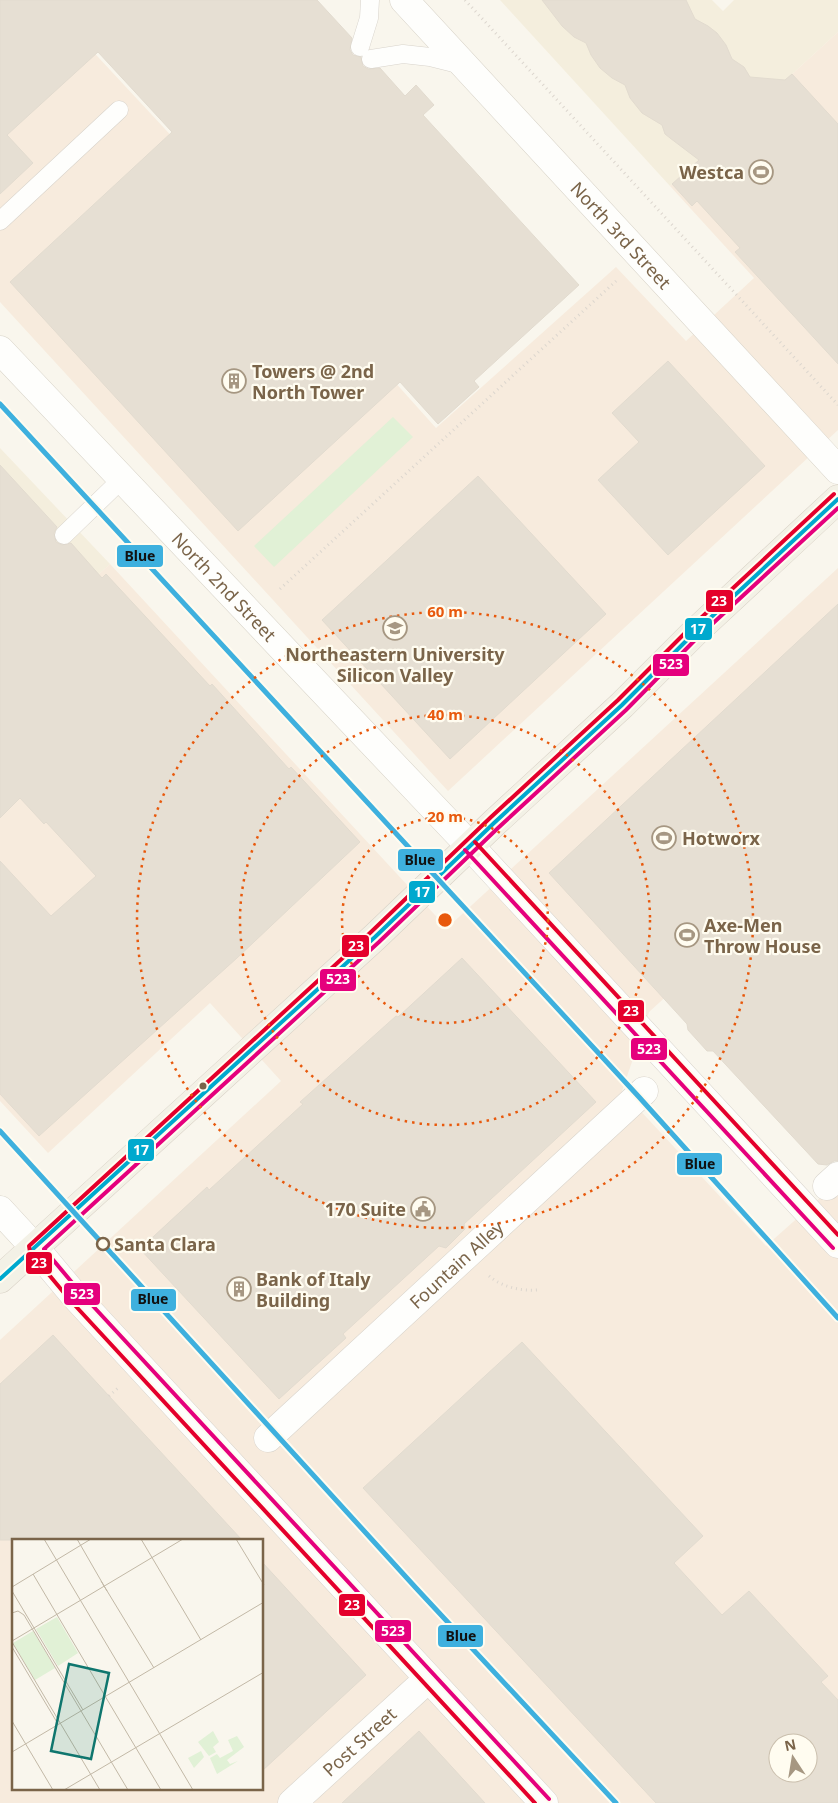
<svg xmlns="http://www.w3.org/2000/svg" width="838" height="1803" font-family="'Noto Sans',sans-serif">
<rect width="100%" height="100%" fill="#f9f6ed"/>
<path fill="#f4eedd" d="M500,0h212l11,11 11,-11h104v32l-168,154z
M0,448l110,116 -110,101z"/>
<path fill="#f7ebdd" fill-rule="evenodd" d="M0,0h45l200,215 191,213 180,-161 70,74 68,-63 -84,-92 168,-154v398l-390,361 -448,-489z
M110,564l337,364 391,-360v279l-113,96 -76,69 -27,79 144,155 72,-64v621h-838v-463l281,-259 -71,-78 -162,150 -48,-52v-436zM14,1540h248v249h-248zM778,1743h30v30h-30z"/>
<path fill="#e1f1d6" d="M393,417l20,20 -139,130 -20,-21z"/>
<path fill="#e6dfd3" stroke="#e2dbcf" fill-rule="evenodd" d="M0,0h317l35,38 -2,12 3,5 8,2 2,9 5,3 12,-1 25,28 11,-11 18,20 -11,10 156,170 -105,96 5,6 -41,37 -38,-42 -162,149 -228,-249 162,-150 -74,-80 -91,83 26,28 -33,31z
M542,0h144l9,19 13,7 9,7 9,12 6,14 12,8 6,10 35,3 7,-6 46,50v240l-103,-112 5,-4 -43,-47 -5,5 -20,-22 27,-24 -29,-22 -5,-4 -3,-9 -20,-12 -12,-15 -5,-13 -13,-7 -12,-10 -9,-13 -5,-12 -12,-6 -12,-11z
M668,361l97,105 -97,89 -70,-75 41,-38 -27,-29z
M0,465l57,62 -3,6 2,9 6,3 9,-2 31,35 4,-4 104,112 2,-2 77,85 2,-2 69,75 -123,116 -198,178 -39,-42v-233l51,55 45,-40 -50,-54 -2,2 -24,-26 -20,20z
M478,476l128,138 -156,145 -128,-139z
M838,604v557h-4l-7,4 -9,-1 -105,-113h-6l-19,-21 -1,-6 -138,-151z
M462,958l134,144 -132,122 1,5 -19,19 -7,-2 -96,88 3,4 -67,61 -139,-150 67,-62 2,3 94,-86 -3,-2 96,-86 2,1z
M53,1335l56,61 133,144h-242v-156z
M522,1342l181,194 -29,27 48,52 27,-24 79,85 -7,6 17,18v103h-182l-293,-315zM778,1743h30v30h-30z
M262,1562l104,113 -104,96z
M419,1731l66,72h-143z"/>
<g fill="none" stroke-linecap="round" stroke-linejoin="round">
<g stroke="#d8d3cb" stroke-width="19">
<path id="lane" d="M360,47l9,-29 1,-18
M371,59l32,-5 27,3 32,8
M0,221l119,-111
M64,535l58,-56"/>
</g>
<g stroke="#d8d3cb" stroke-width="29">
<g id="street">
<path d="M470,846l368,398"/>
<path d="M827,1186l11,-10"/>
<path d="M35,1248l40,48 72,78 397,429"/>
<path id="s1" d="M268,1438l376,-347"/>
<path id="s2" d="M292,1803l136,-124"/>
</g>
</g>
<g stroke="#d7d2c7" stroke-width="29">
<g id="secondary">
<path id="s3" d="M404,0l434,470"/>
<path id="s4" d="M0,350l470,496"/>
<path d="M0,1210l35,38"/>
</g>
</g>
<g stroke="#d8d1c6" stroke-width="29">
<path id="primary" d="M0,1279l375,-342 119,-114 128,-118 71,-71 145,-135"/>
</g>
<path stroke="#dcd6ce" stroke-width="3" stroke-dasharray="1 4" stroke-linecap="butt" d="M465,0l373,405
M280,589l336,-308
M489,1276c13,11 31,15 48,14
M109,1396l9,-8"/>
<use href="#lane" stroke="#fefefc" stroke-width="18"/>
<use href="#street" stroke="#fefefc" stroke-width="28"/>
<use href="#secondary" stroke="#fefefc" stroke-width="28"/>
<use href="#primary" stroke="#f3f1e6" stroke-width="28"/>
<g stroke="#fffcf0" stroke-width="8">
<path id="bus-1" d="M0,1279l375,-342 119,-114 128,-118 71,-71 145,-135"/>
</g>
<g stroke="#fffcf0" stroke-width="8">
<path id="bus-2" d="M465,850l368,398
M549,1799l-469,-507 -36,-43 335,-307 119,-114 128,-118 71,-72 141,-130"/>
</g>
<g stroke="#fffcf0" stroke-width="8">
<path id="bus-3" d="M475,842l363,393
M535,1803l-465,-503 -40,-48 -1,-6 342,-314 119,-114 128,-118 71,-71 145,-135"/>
</g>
<use href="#bus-1" stroke="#00a9ce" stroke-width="4"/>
<use href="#bus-2" stroke="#e5007d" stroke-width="4"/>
<use href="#bus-3" stroke="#e4002b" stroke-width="4"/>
<g stroke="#fffcf0" stroke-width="9">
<path id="rail-1" d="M0,404l639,693 199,221
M0,1131l416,457 200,215"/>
</g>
<use href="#rail-1" stroke="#3eb0de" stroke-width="5"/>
</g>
<g fill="none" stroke="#e8590c" stroke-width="2.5" stroke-dasharray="2.5 5">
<circle cx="445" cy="920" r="103"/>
<circle cx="445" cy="920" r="205"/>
<circle cx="445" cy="920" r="308"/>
</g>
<defs>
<g id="stadium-ring" transform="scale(1.25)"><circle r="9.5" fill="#fffcf0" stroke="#a69782" stroke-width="1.5"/><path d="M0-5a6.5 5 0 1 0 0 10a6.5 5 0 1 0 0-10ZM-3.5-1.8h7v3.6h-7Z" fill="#a69782"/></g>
<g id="building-ring" transform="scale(1.25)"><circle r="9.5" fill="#fffcf0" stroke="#a69782" stroke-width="1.5"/><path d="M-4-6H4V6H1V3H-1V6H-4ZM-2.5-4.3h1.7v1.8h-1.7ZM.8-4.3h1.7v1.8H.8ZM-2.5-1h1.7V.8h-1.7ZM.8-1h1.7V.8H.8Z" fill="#a69782"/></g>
<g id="university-ring" transform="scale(1.25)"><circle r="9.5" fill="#fffcf0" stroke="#a69782" stroke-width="1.5"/><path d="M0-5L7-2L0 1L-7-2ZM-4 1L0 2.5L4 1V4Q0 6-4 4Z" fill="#a69782"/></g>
<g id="civic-ring" transform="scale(1.25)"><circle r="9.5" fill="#fffcf0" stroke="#a69782" stroke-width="1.5"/><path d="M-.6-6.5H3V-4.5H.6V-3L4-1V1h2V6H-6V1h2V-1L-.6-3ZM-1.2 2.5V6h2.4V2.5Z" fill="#a69782"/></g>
</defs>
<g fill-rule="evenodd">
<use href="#stadium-ring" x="761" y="172"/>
<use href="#building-ring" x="234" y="381"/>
<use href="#university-ring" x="395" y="628"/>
<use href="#stadium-ring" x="664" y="838"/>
<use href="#stadium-ring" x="687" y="935"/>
<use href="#civic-ring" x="423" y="1209"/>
<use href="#building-ring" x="239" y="1289"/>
</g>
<circle fill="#7a6449" stroke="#fffcf0" stroke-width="2" cx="203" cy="1086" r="4.5"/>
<circle fill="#fffcf0" stroke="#7a6449" stroke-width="2.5" cx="103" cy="1244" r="6"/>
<g text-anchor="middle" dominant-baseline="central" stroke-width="4.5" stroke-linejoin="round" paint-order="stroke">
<g font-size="18" font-weight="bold" fill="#7a6449" stroke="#fffcf0" text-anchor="start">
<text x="744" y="172" text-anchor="end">Westca</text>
<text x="252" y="371">Towers @ 2nd<tspan x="252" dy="21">North Tower</tspan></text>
<text x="395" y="654" text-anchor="middle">Northeastern University<tspan x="395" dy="21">Silicon Valley</tspan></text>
<text x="682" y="838">Hotworx</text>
<text x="704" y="925">Axe-Men<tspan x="704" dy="21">Throw House</tspan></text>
<text x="406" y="1209" text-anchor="end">170 Suite</text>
<text x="256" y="1279">Bank of Italy<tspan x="256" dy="21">Building</tspan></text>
</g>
<g font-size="18" fill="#7a6449" stroke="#fffcf0">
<text stroke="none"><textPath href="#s3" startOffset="320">North 3rd Street</textPath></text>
<text stroke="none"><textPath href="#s4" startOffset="326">North 2nd Street</textPath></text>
<text stroke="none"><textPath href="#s1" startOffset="256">Fountain Alley</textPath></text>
<text stroke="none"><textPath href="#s2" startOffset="91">Post Street</textPath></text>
</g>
<g font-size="18" font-weight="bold" fill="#7a6449" stroke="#fffcf0" text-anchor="start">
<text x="114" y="1244">Santa Clara</text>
</g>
</g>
<g transform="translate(12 1539)">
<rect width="251" height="251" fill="#f9f6ed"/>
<path d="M45,78l21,36 -20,13 -22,-37zM21,92l22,37 -20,12 -22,-37zM201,192l6,11 -6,5 3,5 -7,4 -11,-14zM225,197l7,11 -17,13 3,4 8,-3 -21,13 -7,-16 7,-4 3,4 13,-7 -5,-11zM189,212l3,6 -10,11 -6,-10z" fill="#e1f1d6"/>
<path fill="none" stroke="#c2b8a6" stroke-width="1" d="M32,0l85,143M65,0l30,52M129,0l60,101M224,0l28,46M21,35l72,122M89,42l53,87M0,48l79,-48M0,52l71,119M69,61l102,-61M0,74l6,-2 6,4 104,175M0,102l69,-41M0,103l88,148M0,108l46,77M117,143l64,108M93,157l56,94M0,182l41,69M0,213l252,-150M52,251l200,-118"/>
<path fill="#0f766e" fill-opacity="0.15" stroke="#0f766e" stroke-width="2.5" d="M57,125l40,9 -18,86 -40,-8z"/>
<rect width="251" height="251" fill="none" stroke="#7a6449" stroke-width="2.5"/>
</g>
<circle cx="445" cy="920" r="8" fill="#e8590c" stroke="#fffcf0" stroke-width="2.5"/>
<g font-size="15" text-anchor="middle" font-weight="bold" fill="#e8590c" stroke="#fffcf0" stroke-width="4.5" stroke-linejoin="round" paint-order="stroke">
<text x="445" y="617">60 m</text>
<text x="445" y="720">40 m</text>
<text x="445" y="822">20 m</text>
</g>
<g stroke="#fffcf0" stroke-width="2">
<rect x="116" y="544" width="48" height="24" rx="5" fill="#3eb0de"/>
<rect x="705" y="589" width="29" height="24" rx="5" fill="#e4002b"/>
<rect x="684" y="617" width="29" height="24" rx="5" fill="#00a9ce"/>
<rect x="652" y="653" width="38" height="24" rx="5" fill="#e5007d"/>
<rect x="397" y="848" width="47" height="24" rx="5" fill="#3eb0de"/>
<rect x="408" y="880" width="28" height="24" rx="5" fill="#00a9ce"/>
<rect x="341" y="934" width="29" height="24" rx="5" fill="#e4002b"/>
<rect x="319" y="968" width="38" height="24" rx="5" fill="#e5007d"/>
<rect x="617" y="999" width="28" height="24" rx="5" fill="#e4002b"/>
<rect x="630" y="1037" width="38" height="24" rx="5" fill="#e5007d"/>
<rect x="127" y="1138" width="28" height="24" rx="5" fill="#00a9ce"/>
<rect x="676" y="1152" width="47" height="24" rx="5" fill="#3eb0de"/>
<rect x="25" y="1251" width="28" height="24" rx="5" fill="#e4002b"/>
<rect x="63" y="1282" width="38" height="24" rx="5" fill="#e5007d"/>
<rect x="130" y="1288" width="47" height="24" rx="5" fill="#3eb0de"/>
<rect x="338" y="1593" width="28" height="24" rx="5" fill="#e4002b"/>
<rect x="374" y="1619" width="38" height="24" rx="5" fill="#e5007d"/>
<rect x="437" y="1624" width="47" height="24" rx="5" fill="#3eb0de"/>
</g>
<g font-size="14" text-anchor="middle" font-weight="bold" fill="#fff">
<text x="719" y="606">23</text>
<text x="698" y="634">17</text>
<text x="671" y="669">523</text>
<text x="422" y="897">17</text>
<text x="356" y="951">23</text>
<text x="338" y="984">523</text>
<text x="631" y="1016">23</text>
<text x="649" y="1054">523</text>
<text x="141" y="1155">17</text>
<text x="39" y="1268">23</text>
<text x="82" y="1299">523</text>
<text x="352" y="1610">23</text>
<text x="393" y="1636">523</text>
</g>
<g font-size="14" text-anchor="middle" font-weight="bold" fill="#111">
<text x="140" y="561">Blue</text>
<text x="420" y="865">Blue</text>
<text x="700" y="1169">Blue</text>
<text x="153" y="1304">Blue</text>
<text x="461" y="1641">Blue</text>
</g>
<g transform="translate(793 1758) rotate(348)"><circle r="24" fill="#fffcf0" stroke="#cabfad"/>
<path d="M0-4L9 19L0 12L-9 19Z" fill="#a69782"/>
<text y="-8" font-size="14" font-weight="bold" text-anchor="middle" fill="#7a6449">N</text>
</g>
</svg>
